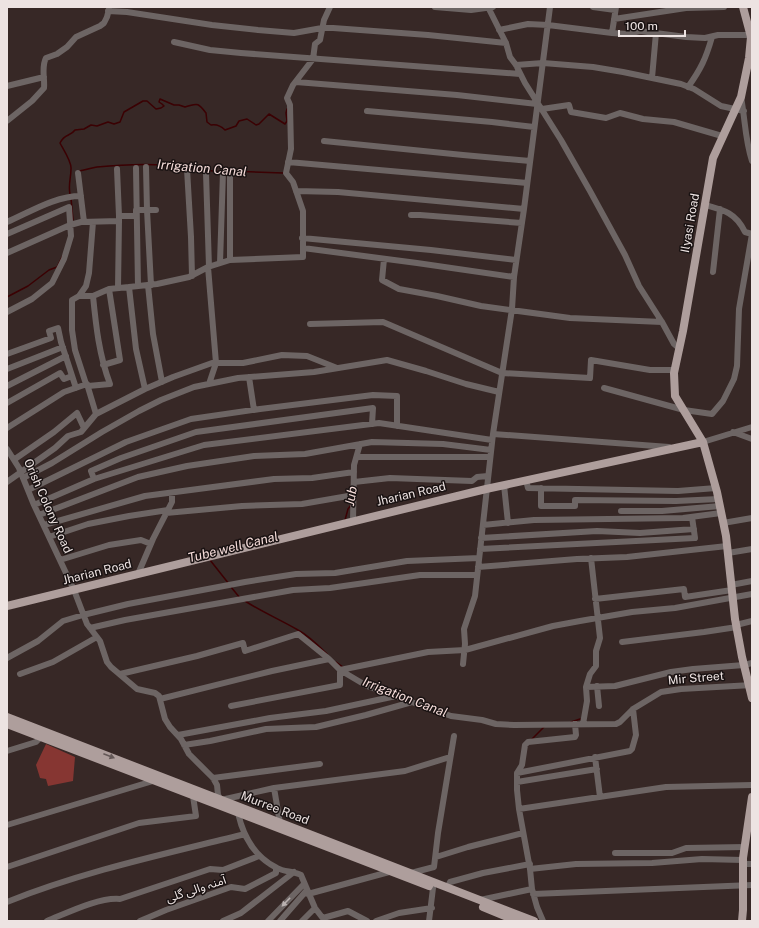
<svg xmlns="http://www.w3.org/2000/svg" width="759" height="928" font-family="'Public Sans','Noto Sans Arabic',sans-serif">
<rect width="100%" height="100%" fill="#372826"/>
<path fill="#863632" d="M46,744l29,13 -2,24 -25,5 -2,-7 -6,-1 -4,-13z"/>
<g fill="none" stroke-linecap="round" stroke-linejoin="round">
<path stroke="#3b0103" stroke-width="1.5" d="M189,168l32,4
M79,171c6,-1 12,-3 18,-4 29,-3 59,-4 89,0
M231,171l52,2
M70,194c-2,-9 1,-16 1,-25 1,-7 -8,-20 -11,-26 5,-10 10,-6 15,-13l9,-1 7,-4 6,1 11,-4 6,2 6,-2 4,-10 19,-11h4l9,8 5,-1 3,-2 -2,-2 -3,-2 1,-3 14,6h5l6,2c12,-3 12,-6 21,6l1,9 4,3c5,-1 10,1 14,5l11,-4 3,-5 8,-2 9,6 3,-1 10,-10 16,10 2,-3 -1,-8 1,-4
M71,198l2,22
M7,297l21,-11 21,-16 8,-3 6,-12
M345,520l3,-11 3,-4
M210,560l19,24
M231,587l9,11
M245,601c17,11 36,19 53,29 11,6 20,15 29,24
M336,662l7,5
M396,694l10,3
M571,722l9,-3
M531,740l13,-13"/>
<path stroke="#6d6564" stroke-width="6" d="M435,7l36,3 22,-3
M488,7l18,36 4,14 6,8 9,18 36,57 29,51 35,64 14,31 23,36 12,22 6,5
M593,7l22,3
M108,11l19,1 85,13 46,5 36,3 28,-5h11l95,7 78,8
M614,19l72,-11 38,-1
M499,30l29,-6 20,1 64,8 15,1 13,-3 46,6 19,1 13,-3h32
M612,33l4,-26
M174,42l36,8 31,3 279,21
M516,65l27,-2 50,4 30,5 58,12 13,5 27,17 23,5
M652,78l4,-45
M296,82l161,13 80,9
M7,86l37,-9
M688,87c13,-18 18,-29 24,-50
M741,97c4,21 4,43 11,64
M542,109l27,-4 2,7 35,6 14,-5 23,6 31,3 48,14
M367,111l125,11 42,5
M7,121l25,-20 12,-13c1,-10 -3,-21 2,-30l11,-4 10,-7 9,-10 24,-11 4,-3 3,-6 2,-8
M324,141l139,14 67,6
M288,162l239,21
M146,167l1,43 4,75
M136,168l2,118
M117,169l2,47
M187,169l4,68 1,39
M230,172v88
M78,173l6,49
M206,173l3,94
M296,191l42,1 186,17
M705,205c19,5 31,8 40,27l7,2
M411,215h9l102,8
M7,222c23,-10 48,-26 74,-26
M7,234l62,-27 2,29 -7,23 -12,24 -20,16 -25,13
M302,238l129,12 85,10
M303,248v-37l-10,-29 -7,-9 5,-24 -1,-44 -3,-7 6,-13 20,-26 2,-15 5,-4 4,-20 6,-13
M7,253l63,-28 11,-3 38,-1v-5h17v-6h20
M384,259l-2,21 17,9 38,7 44,10 89,12 92,4
M220,263l3,-91
M208,267l8,96 -7,21
M713,272l7,-63
M148,285l5,49 9,48
M129,287l28,-3 32,-7 19,-10 22,-7 73,-3v-9l114,15 97,14
M118,288l1,-67
M79,296l7,-10 3,-13 4,-51
M310,324l73,-2 119,51 88,5 1,-18 59,10h25
M7,354l44,-16 -2,-7 9,-3 3,14 15,46
M103,365l17,-5 -11,-71
M7,369l56,-22
M249,377l5,33
M86,384l-11,-34 -3,-20v-30l7,-4h14
M7,386l59,-30
M88,386l22,-2c-11,-29 -14,-58 -17,-88l16,-7 20,-2 7,62 9,40
M604,388l80,22 28,4 11,-13 11,-22 3,-13 2,-57 13,-75
M7,403l53,-30 4,6 8,-3
M7,428l57,-36 23,-8 9,30
M733,432l19,7
M493,434l176,13
M703,442l49,-15
M7,449l12,19 15,37 40,85 13,34 13,17 7,21 4,5 26,22 18,4 4,3 6,23 5,8 11,12 8,15 24,24 4,7 1,10 3,5 53,-12 131,-17 45,-14
M357,457h133
M15,459l39,-27 23,-19 7,15
M23,478l29,-15 50,-31 37,-21 22,-11 33,-13 44,-9 76,-6 73,-12 39,11 40,13 33,8
M94,479l-3,-8 30,-13 75,-26 177,-24 -1,16
M526,480l2,8 150,3 38,-3
M7,482l48,-34 13,-12 13,-4 15,-18 49,-25 28,-12 39,-14h31l39,-8 25,1 30,12
M354,482l36,-4 82,3 5,-4 11,-1
M504,485l4,38
M541,488v18h34v-6l101,1 43,-2
M28,490l98,-48 65,-23 69,-10 113,-14 24,1v30
M34,505l60,-26 110,-34 175,-22 113,17
M621,511h41l58,-5
M166,513l76,-7 60,-2 52,-9
M39,515l99,-38 49,-11 67,-10 51,-2 67,-12 71,2 48,6
M353,521l1,-56 6,-21
M723,523l29,-5
M44,525l101,-29 129,-17 38,-1 42,-6
M483,525l51,-5 149,-2 38,-5
M49,537l39,-13 41,-8 39,-6
M481,538l116,-7 43,2 54,-4
M480,549l215,-11 -3,-21
M728,553l24,-4
M60,560l49,-15 32,-5 10,4
M478,567l99,-8 50,-2 100,-11
M138,574l15,-35 19,-37v-9
M731,585l21,-4
M595,599l89,-10 1,8 47,-7
M736,625l16,-4
M90,628l35,-8 168,-30 37,-2 90,-13h57
M622,642l82,-10 33,-5
M7,658l31,-17 25,-20 20,-6 45,-11 117,-22 51,-8 39,-1 72,-12 72,-3
M463,664l2,-20 -1,-15 11,-33 18,-162 19,-125 2,-32 10,-68 26,-202
M340,670l27,16 84,30 31,4 14,4 18,1 102,-1 4,-2 13,-13 28,-17 20,-3 71,-4
M340,670l88,-18 37,-2 88,-24 27,-5 52,-9 43,-4 77,-14
M20,674l33,-12 44,-25
M120,674l77,-18 46,-13 2,8 53,-17 31,25
M597,686l2,20
M586,687l29,-1 56,-14 22,-3 51,-4 8,-2
M160,699l112,-28 57,-12 11,11v15l-109,21
M583,724l4,-23 -1,-14 4,-13 6,-8v-15l4,-13 -9,-80
M178,735l92,-17 56,-7 70,-15
M184,745l26,-4 56,-12 50,-2 50,-12 46,-13
M7,751l29,-9 4,-4
M595,757l5,40
M517,773l113,-22 2,-2 4,-14 -3,-26
M213,778l107,-14
M517,782l80,-13
M274,788l6,35
M519,809l147,-22 86,-2
M238,813c5,23 17,44 39,55 7,4 16,3 24,7l14,33 10,13
M7,825l146,-44
M615,853h57l14,-5 59,-1
M436,857l32,-10 55,-14
M743,864h9
M7,867l132,-44 57,-7 -3,-20
M530,869l46,-5 76,-1 50,-4 41,1
M411,873l23,-6 4,-34 16,-97
M447,888l3,-6 33,-9 47,-9
M308,894l81,-22
M533,894l219,-9
M480,900l52,-11
M7,902c77,-31 158,-48 238,-68
M323,918l25,-7 19,10
M47,921c20,-8 52,-24 73,-22l90,-30 13,1 36,-14
M140,921l26,-11 65,-23 14,2 31,-16v-5
M223,921l18,-8 53,-41
M268,921l36,-37
M280,921l27,-31
M302,921l13,-13
M376,921l23,-8 33,-5
M429,921l4,-33
M543,921l-6,-14 -5,-18 -2,-20 -11,-60 -2,-19v-17l5,-8 3,-20 3,-3 47,-5 1,-2 -1,-11"/>
<path stroke="#ae9e9c" stroke-width="8" d="M743,7l8,30 -2,21 -8,39 -28,61 -30,173 -9,42 1,23 28,46 14,50 9,44 9,83 7,38 10,41
M7,606l479,-117 217,-47
M7,717l527,204
M7,724l422,162
M483,907l34,14
M742,921l1,-11v-52l9,-61"/>
</g>
<defs><path id="oneway-solid" d="M-6-.8H1V-3.2L6.5 0L1 3.2V.8H-6Z"/></defs>
<use fill="#645857" href="#oneway-solid" transform="translate(109 756) rotate(21)"/>
<use fill="#bab1b0" href="#oneway-solid" transform="translate(286 902) rotate(134)"/>
<g text-anchor="middle" dominant-baseline="central" stroke-width="3" stroke-linejoin="round" paint-order="stroke">
<g font-size="12" fill="#ede3e2" stroke="#191212">
<text transform="translate(690 223) rotate(-80)">Ilyasi Road</text>
<text transform="translate(411 494) rotate(-13)">Jharian Road</text>
<text transform="translate(48 506) rotate(66)">Orish Colony Road</text>
<text transform="translate(97 572) rotate(-14)">Jharian Road</text>
<text transform="translate(696 678) rotate(-5)">Mir Street</text>
<text transform="translate(275 808) rotate(21)">Murree Road</text>
<text transform="translate(196 889) rotate(-18)">آمنہ والی گلی</text>
</g>
<g font-size="13" font-style="italic" fill="#f6ddda" stroke="#191212">
<text transform="translate(202 168) rotate(5)">Irrigation Canal</text>
<text transform="translate(351 496) rotate(-80)">Jub</text>
<text transform="translate(233 547) rotate(-14)">Tube well Canal</text>
<text transform="translate(405 697) rotate(21)">Irrigation Canal</text>
</g>
</g>
<rect width="759" height="928" fill="none" stroke="#ede3e2" stroke-width="16"/>
<path d="M619 30v6h66v-6" fill="none" stroke="#ede3e2" stroke-width="2"/>
<text x="625" y="30" font-size="12" fill="#ede3e2" stroke="#191212" stroke-width="3" paint-order="stroke">100 m</text>
</svg>
